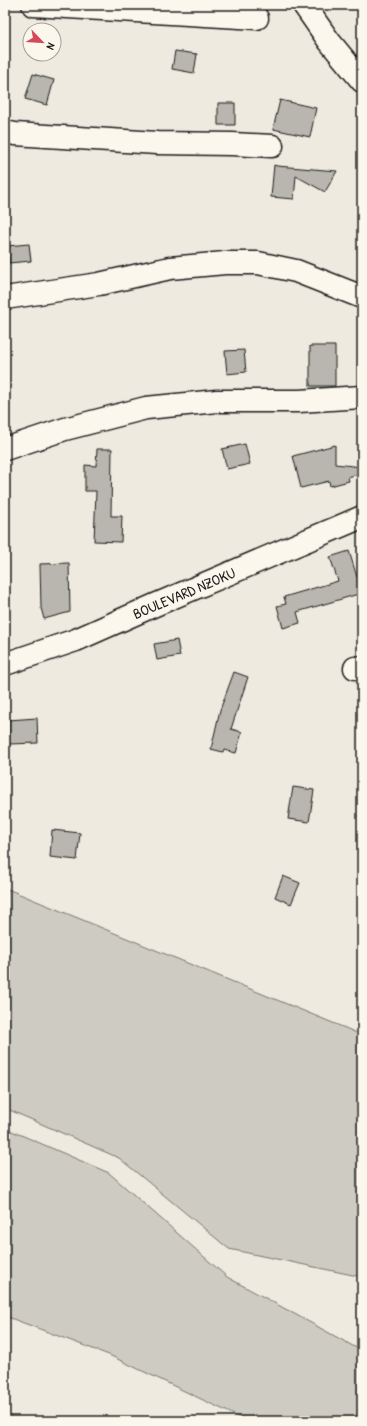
<svg xmlns="http://www.w3.org/2000/svg" width="367" height="1426" font-family="'Patrick Hand',sans-serif">
<rect width="100%" height="100%" fill="#eeeadf"/>
<filter id="ink" filterUnits="userSpaceOnUse"><feTurbulence type="fractalNoise" baseFrequency=".025" numOctaves="2"/><feDisplacementMap in="SourceGraphic" scale="8" xChannelSelector="R" yChannelSelector="G"/><feConvolveMatrix kernelMatrix="1 2 1 2 8 2 1 2 1" color-interpolation-filters="sRGB"/></filter>
<g filter="url(#ink)">
<path fill="#ceccc2" stroke="#75746f" d="M5,888l357,147v242l-133,-28 -110,-91 -114,-50z
M5,1128l104,45 118,104 135,74v70h-115l-138,-66 -104,-39z"/>
<path fill="#b9b6af" stroke="#1c1c1c" d="M175,51l22,3 -3,19 -22,-4z
M33,74l21,6 -7,25 -22,-6z
M280,100l36,8 -6,29 -37,-8z
M218,103h17v22h-17z
M274,165l3,1 60,5 -12,21 -29,-16 -2,23 -23,-2z
M29,244l2,17 -22,2 -2,-17z
M310,346h25v40h-25z
M244,350l2,22 -19,2 -2,-23z
M245,444l5,20 -23,5 -5,-20z
M335,445v19l27,3v6l-14,4 1,4 -19,5 -1,-5 -28,7 -8,-32z
M97,449h15l-1,67h11l-1,26 -27,-1 2,-50h-11v-26l11,1z
M349,551l8,26 5,-1v17l-65,19 3,11 -17,5 -6,-22 9,-2 -2,-7 54,-16 -8,-24z
M69,563l1,49 -26,7 -3,-11 -1,-44z
M177,640l3,16 -23,4 -3,-16z
M234,672l14,5 -17,52 11,3 -6,21 -12,-3 -1,2 -12,-3 9,-39z
M37,718l1,25 -29,1 -1,-24z
M293,787l21,3 -5,32 -21,-3z
M52,830l28,3 -3,27 -27,-3z
M283,876l17,7 -9,21 -16,-7z"/>
<g fill="none" stroke-linecap="round" stroke-linejoin="round">
<g stroke="#1c1c1c" stroke-width="25">
<path id="minor" d="M33,5l224,13
M304,5l25,36 33,40
M5,132l10,2 142,9 75,1 40,2
M5,298l94,-14 71,-16 55,-5h33l38,8 66,26
M5,449l60,-20 81,-21 71,-7h82l63,-4
M355,668l7,-1"/>
</g>
<g stroke="#1c1c1c" stroke-width="25">
<path id="tertiary" d="M5,664l71,-24 79,-35 207,-88"/>
</g>
<use href="#minor" stroke="#fbf7ec" stroke-width="22"/>
<use href="#tertiary" stroke="#fbf7ec" stroke-width="22"/>
</g>
</g>
<g text-anchor="middle" dominant-baseline="central" stroke-width="4" stroke-linejoin="round" paint-order="stroke">
<g font-size="15" fill="#1c1c1c" stroke="#fbf7ec">
<text transform="translate(184 593) rotate(-23)">BOULEVARD NZOKU</text>
</g>
</g>
<rect width="367" height="1426" fill="none" stroke="#fbf7ec" stroke-width="20"/>
<rect x="10" y="10" width="347" height="1406" fill="none" stroke="#1c1c1c" stroke-width="1.5" filter="url(#ink)"/>
<g transform="translate(42 42) rotate(115)"><circle r="19" fill="#fbf7ec" stroke="#a29f99"/>
<path d="M0-3L7 15L0 10L-7 15Z" fill="#d1495b"/>
<text y="-6" font-size="11" font-weight="bold" text-anchor="middle" fill="#1c1c1c">N</text>
</g>
</svg>
